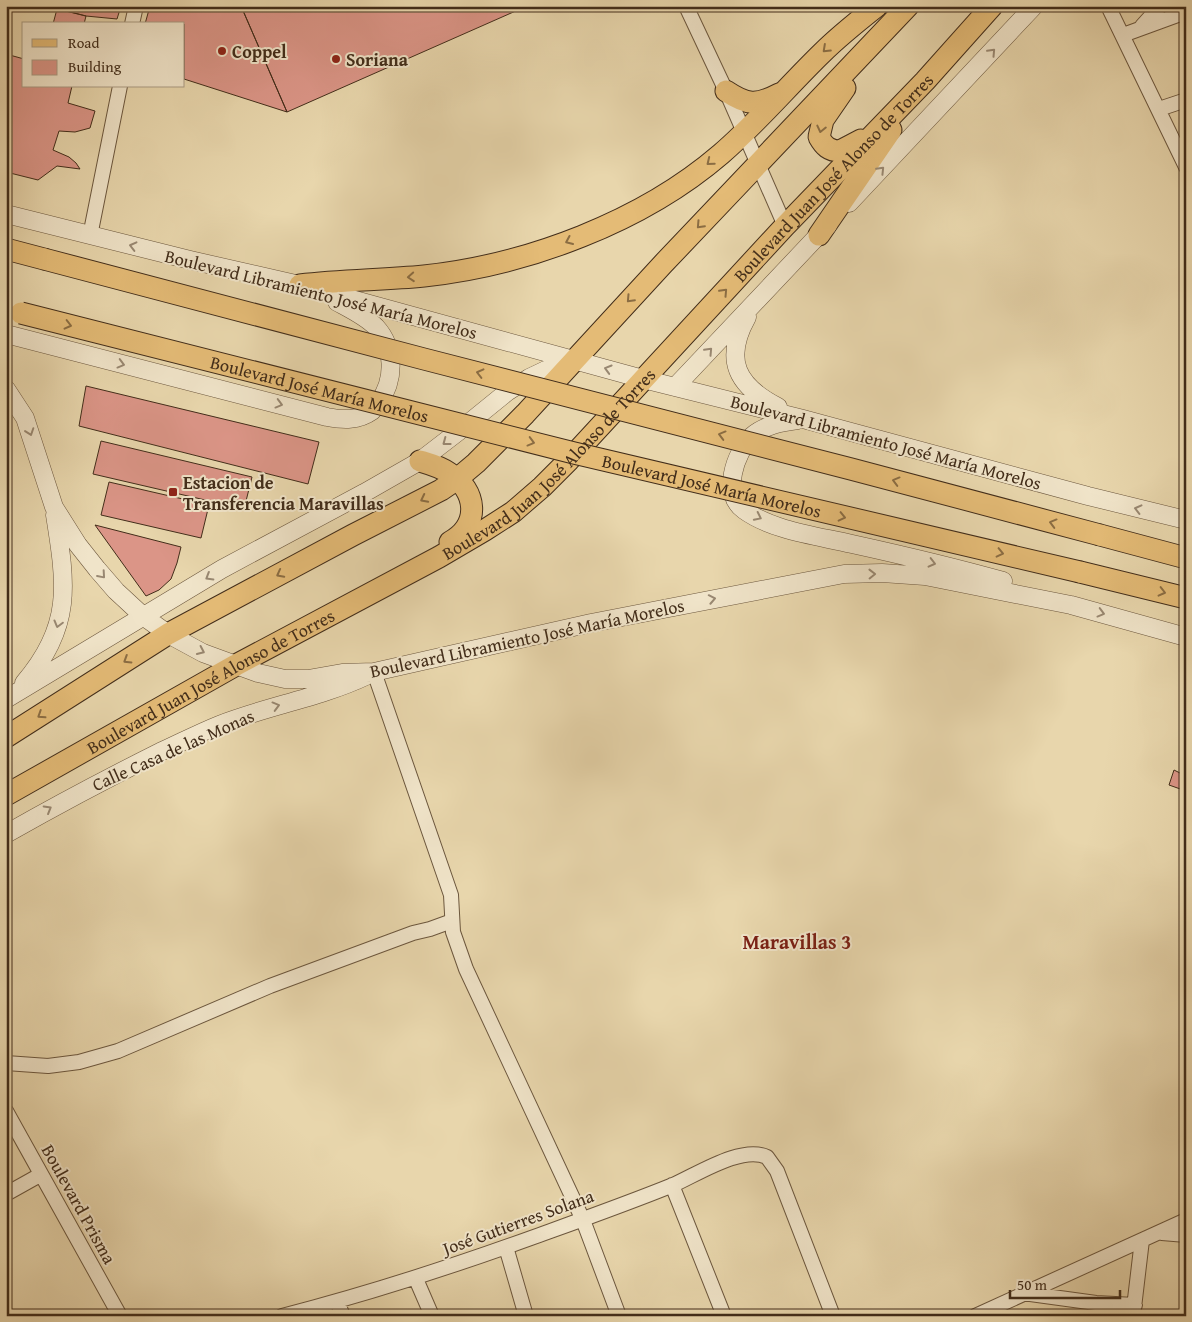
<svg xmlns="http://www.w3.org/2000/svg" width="1192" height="1322" font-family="'Gentium Book Plus',serif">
<rect width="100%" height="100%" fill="#e8d6ac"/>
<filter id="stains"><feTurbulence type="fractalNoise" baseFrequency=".004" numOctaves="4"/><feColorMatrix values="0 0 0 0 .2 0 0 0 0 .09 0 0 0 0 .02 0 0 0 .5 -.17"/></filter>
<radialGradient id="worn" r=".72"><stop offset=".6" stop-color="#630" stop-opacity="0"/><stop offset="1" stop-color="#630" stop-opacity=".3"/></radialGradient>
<path fill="#db9587" stroke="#422d1a" d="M48,6h73l-4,13 -31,-3z
M150,6h91l46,106 -103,-33v-55h-39z
M241,6h286l-240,106z
M57,9l29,7 -2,8h-31z
M6,54l18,5v27h48l-4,17 27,8 -5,17 -15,4 -16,-1 -6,19 16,7 7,6 4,6 -23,-3 -19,14 -32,-8z
M86,386l233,56 -11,42 -229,-58z
M101,441l151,36 -8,32 -151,-35z
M109,482l100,23 -8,33 -100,-23z
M95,525l86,22 -4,16 -6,16 -12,11 -13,6z
M1174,770l12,6v15l-17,-6z"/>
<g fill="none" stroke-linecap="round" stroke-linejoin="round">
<g stroke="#6c573e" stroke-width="16">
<path id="minor" d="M686,6l40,85 59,135
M1108,6l78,161
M132,24l4,-18
M1142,26l18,-20
M1123,35l63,-23
M1159,109l27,-9
M90,236l30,-150
M374,672l77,223 2,37 13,37 117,251 36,96
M6,1063l42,3 31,-4 39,-11 152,-65 143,-53 17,-4 22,-8
M6,1111l114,205
M672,1185l52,131
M6,1194l34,-19
M1162,1233l24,2
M506,1247l20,69
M416,1279l16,37
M1023,1293l73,10 39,2
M337,1301l6,15
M282,1316c85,-22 166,-48 249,-78 47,-17 95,-34 142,-53 25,-11 69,-40 94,-28l10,14 56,145
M975,1316l211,-96
M1133,1316l9,-76"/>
</g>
<g stroke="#6c573e" stroke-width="19">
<path id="tertiary" d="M849,203l185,-197
M6,214l184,46 110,25 343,94 160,40 285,77 98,24
M747,317c-24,43 -10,69 31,90
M6,334l321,83c16,3 31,4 45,-6 2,-2 5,-6 7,-9 16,-22 16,-54 -3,-75 -11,-11 -26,-18 -39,-25
M675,387l153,-162
M6,389l19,29 29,89 24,38 19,24 19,22 27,25 25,18 35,19 55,20 27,6h23l34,-6 32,-1 217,-49 253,-49 38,-1 43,3 146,29 115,32
M798,420c-16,2 -33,5 -46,16 -17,17 -31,58 -8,74 29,21 74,26 108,34 50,11 101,23 151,37
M24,683c49,-57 42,-99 31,-168
M6,699l216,-130 142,-76 56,-32 39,-30 48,-39 22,-14 21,-10 24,-9
M6,834c51,-29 102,-56 154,-82 20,-9 39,-19 59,-27 48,-19 100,-27 147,-49"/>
</g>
<g stroke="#422d1a" stroke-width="23">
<g id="primary">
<path d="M845,88l-22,32 -4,17c5,9 10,14 21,14l21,-11"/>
<path d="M726,91c21,14 30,15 53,3"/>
<path d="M819,235l72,-105"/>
<path d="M6,249l38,10"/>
<path d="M300,285c41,-5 83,-5 124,-9 103,-11 218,-54 297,-122 36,-31 67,-68 101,-101 17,-17 36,-32 55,-47"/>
<path d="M420,461c10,3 21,6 29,12 28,17 32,52 1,69"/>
<path d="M1100,535l86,23"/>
<path d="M1080,572l106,26"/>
<path d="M6,737l162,-103 185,-99 88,-45 16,-11 19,-16 49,-49 138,-150 245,-258"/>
<path id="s1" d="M6,795l230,-130 203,-108 46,-27 28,-18 29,-25 27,-27 216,-234 140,-145 67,-75"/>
</g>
</g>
<use href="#minor" stroke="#f0e4c9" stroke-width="14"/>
<use href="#tertiary" stroke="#f0e4c9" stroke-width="18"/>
<use href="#primary" stroke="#e4bb76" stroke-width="21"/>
<g stroke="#422d1a" stroke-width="23" stroke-linecap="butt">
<g id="primary-bridge">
<path d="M44,259l380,100 427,110 249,66"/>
<path id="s2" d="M21,313l553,140 506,119"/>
</g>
</g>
<use href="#primary-bridge" stroke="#e4bb76" stroke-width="21"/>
</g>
<defs><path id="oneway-chevron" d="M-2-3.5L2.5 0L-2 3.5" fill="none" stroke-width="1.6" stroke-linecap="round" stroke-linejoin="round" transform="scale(1.25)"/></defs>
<g stroke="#8b6d43">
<use href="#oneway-chevron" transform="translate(826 49) rotate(137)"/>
<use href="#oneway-chevron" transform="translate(821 129) rotate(103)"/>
<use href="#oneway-chevron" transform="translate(710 162) rotate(141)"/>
<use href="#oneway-chevron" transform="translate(700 225) rotate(133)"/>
<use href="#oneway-chevron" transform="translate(569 241) rotate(156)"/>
<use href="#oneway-chevron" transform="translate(411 277) rotate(176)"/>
<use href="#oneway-chevron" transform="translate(724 292) rotate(-47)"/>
<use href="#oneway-chevron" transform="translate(630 299) rotate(133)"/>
<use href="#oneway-chevron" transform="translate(68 325) rotate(14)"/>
<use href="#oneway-chevron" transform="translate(480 373) rotate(-166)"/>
<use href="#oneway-chevron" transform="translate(722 435) rotate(-165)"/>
<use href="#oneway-chevron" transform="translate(531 442) rotate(15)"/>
<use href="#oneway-chevron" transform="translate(896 481) rotate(-165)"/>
<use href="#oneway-chevron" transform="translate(424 499) rotate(153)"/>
<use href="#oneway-chevron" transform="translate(842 517) rotate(13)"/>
<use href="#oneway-chevron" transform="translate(1053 523) rotate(-165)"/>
<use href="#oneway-chevron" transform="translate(1000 553) rotate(13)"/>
<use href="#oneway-chevron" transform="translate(280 574) rotate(152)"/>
<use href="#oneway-chevron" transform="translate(1162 592) rotate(14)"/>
<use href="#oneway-chevron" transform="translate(127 660) rotate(148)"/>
<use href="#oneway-chevron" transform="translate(41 715) rotate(147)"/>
</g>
<g stroke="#998872">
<use href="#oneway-chevron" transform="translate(992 52) rotate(-47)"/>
<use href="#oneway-chevron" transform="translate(881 170) rotate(-46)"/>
<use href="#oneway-chevron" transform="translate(133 246) rotate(-166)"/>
<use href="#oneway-chevron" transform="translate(709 351) rotate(-47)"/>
<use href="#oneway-chevron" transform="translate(121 364) rotate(15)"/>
<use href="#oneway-chevron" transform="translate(608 369) rotate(-164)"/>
<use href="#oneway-chevron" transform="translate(279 404) rotate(15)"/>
<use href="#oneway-chevron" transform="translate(30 432) rotate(71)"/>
<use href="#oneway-chevron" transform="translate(446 442) rotate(143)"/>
<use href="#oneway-chevron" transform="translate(1138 509) rotate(-166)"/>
<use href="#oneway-chevron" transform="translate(758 517) rotate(26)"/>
<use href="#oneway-chevron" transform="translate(932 563) rotate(14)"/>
<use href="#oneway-chevron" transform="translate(872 574) rotate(-1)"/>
<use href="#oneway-chevron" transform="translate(102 575) rotate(49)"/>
<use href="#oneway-chevron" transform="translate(209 577) rotate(149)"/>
<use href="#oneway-chevron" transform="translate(712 599) rotate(-11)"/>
<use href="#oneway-chevron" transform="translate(1101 613) rotate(15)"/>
<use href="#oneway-chevron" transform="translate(58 624) rotate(105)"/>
<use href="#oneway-chevron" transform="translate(201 651) rotate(25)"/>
<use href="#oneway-chevron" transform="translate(276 706) rotate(-15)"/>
<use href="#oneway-chevron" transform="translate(48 809) rotate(-30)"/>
</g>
<g fill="#8f2418" stroke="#f0e4c9" stroke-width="2">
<circle cx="222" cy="51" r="5"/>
<circle cx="336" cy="59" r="5"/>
<rect x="168" y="487" width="10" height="10" rx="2.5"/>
</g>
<g text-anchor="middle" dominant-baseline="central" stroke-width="4" stroke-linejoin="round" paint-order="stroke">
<g font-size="18" font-weight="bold" fill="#422d1a" stroke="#f0e4c9" text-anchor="start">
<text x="232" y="51">Coppel</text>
<text x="346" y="59">Soriana</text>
<text x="183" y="482">Estacion de<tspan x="183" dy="21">Transferencia Maravillas</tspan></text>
</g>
<g font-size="18" fill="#422d1a" stroke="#f0e4c9">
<text stroke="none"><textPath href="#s1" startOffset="1044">Boulevard Juan José Alonso de Torres</textPath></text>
<text transform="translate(321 294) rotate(14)">Boulevard Libramiento José María Morelos</text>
<text stroke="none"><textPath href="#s2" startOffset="308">Boulevard José María Morelos</textPath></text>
<text transform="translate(886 442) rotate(15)">Boulevard Libramiento José María Morelos</text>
<text stroke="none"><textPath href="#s1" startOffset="639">Boulevard Juan José Alonso de Torres</textPath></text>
<text stroke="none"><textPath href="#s2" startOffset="712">Boulevard José María Morelos</textPath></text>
<text transform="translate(527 638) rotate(-12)">Boulevard Libramiento José María Morelos</text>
<text stroke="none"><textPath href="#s1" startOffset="234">Boulevard Juan José Alonso de Torres</textPath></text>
<text transform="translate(173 750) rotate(-24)">Calle Casa de las Monas</text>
<text transform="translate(79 1204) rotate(61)">Boulevard Prisma</text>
<text transform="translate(518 1222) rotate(-20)">José Gutierres Solana</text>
</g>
<g font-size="20" font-weight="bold" fill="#7a1f14" stroke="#f0e4c9">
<text x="797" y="941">Maravillas 3</text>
</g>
</g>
<rect width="1192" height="1322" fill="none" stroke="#e8d6ac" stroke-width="25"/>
<rect x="8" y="8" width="1177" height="1307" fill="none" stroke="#422d1a" stroke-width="2.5"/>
<rect x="12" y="12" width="1167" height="1297" fill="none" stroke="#422d1a"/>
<rect x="22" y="22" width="162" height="65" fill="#f0e4c9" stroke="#aa9b83"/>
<rect x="32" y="39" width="25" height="8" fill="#e4bb76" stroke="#aa9b83"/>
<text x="68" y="48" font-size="15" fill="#422d1a">Road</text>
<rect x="32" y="60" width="25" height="15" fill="#db9587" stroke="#aa9b83"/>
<text x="68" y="72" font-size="15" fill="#422d1a">Building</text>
<path d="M1010 1290v8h110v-8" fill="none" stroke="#422d1a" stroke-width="2.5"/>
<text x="1017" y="1290" font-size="15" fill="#422d1a" stroke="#f0e4c9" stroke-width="4" paint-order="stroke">50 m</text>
<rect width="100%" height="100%" filter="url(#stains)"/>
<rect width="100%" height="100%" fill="url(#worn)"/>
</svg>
